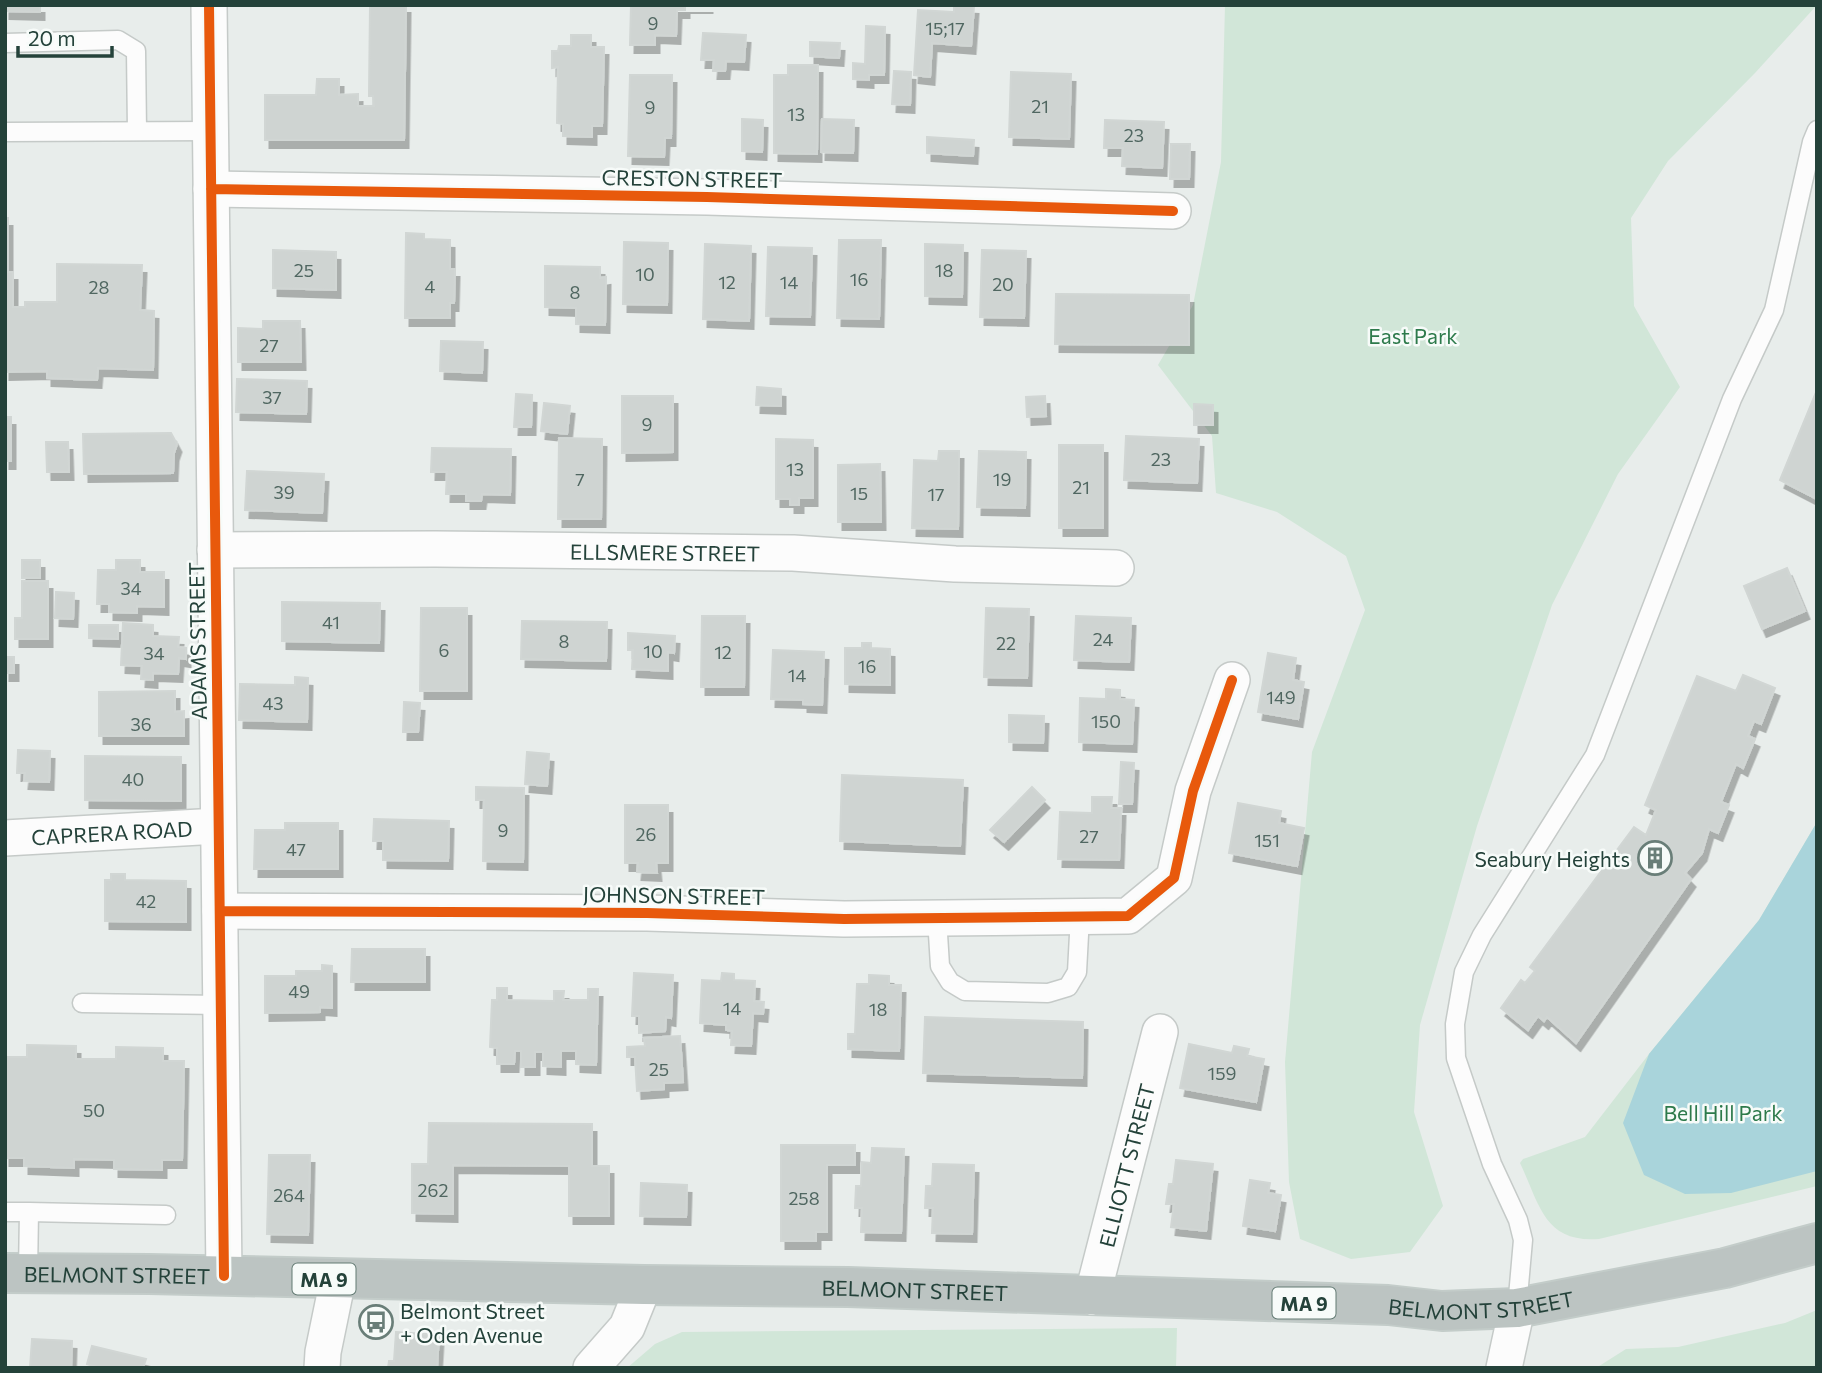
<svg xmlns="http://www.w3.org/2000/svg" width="1822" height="1373" font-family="Commissioner,sans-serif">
<defs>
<filter id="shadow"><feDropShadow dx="4.5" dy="8" stdDeviation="0" flood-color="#0004"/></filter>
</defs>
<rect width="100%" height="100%" fill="#e8edeb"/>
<path fill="#d1e6d8" d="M1225,5h592l-62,68 -87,88 -37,57 3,88 46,81 -62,87 -66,131 -75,221 -57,199 -6,87 29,94 -33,46 -59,7 -51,-20 -11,-57 -4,-120 27,-310 53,-142 -19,-54 -69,-44 -61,-19 -4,-57 -54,-71 35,-60 28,-143z
M1817,822v364l-218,53c-55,4 -59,-34 -79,-76l3,-4 62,-22 64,-83 110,-134z
M1817,1310v58h-221l30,-19 52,-2 107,-24z
M1177,1328l-1,40h-549l28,-24 27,-12z"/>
<path fill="#a9d4db" d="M1817,822v349l-86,22 -46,1 -41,-19 -21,-52 26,-69 110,-134z"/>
<path fill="#cfd4d2" stroke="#d1d6d4" stroke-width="2" filter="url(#shadow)" d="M5,5h35v7l-35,-1z
M370,5h36l-2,135h-139v-45h51l1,-16h22v16l19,-1v12h16l-1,-10h-4z
M631,5h78h-24v5h-8l-1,26 -21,-1v10h-25z
M954,5l20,1 -3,40 -39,-3 -2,34 -16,-2 4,-65 36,2z
M866,26l19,1 -1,48h-15v5l-16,-1v-16l12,1z
M703,33l43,2 -2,27 -18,-1 -1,10h-12l1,-11h-13z
M571,35h20v12h13l-2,79h-10v11l-29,-1v-12l-6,-1 1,-56 -6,1v-17h6l1,-5h12z
M810,42l30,1 -1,15 -29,-2z
M788,65h30l-1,89 -43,-1v-78h14z
M894,71l17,1 -1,33 -18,-1z
M1011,72l60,2 -2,65 -60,-2z
M630,75h42l-1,63h-6l-1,19 -36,-1z
M742,119l21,1 -1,32 -20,-1z
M822,119l32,1 -1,33 -32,-1z
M1105,120l59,2 -2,46 -40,-2 1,-18h-19z
M927,137l47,3 -1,16 -46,-3z
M1171,144h19l-1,35h-19z
M5,218h3v54h5v35h12v-5h32v-38l85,1 -2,45 14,1 -1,59 -55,-2 -1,12 -50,-2v-7l-42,1z
M406,233l18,1v5l26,1v29h5l-1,34h-4v15h-45z
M839,240h42l-2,79 -42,-1z
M624,242l44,1 -1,62 -44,-1z
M705,244l46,2 -2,75 -46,-2z
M925,244l38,1 -1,52 -37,-1z
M768,247l44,1 -2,69 -44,-1z
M273,250l63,2v38l-63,-2z
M982,250l44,1 -2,67 -44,-1z
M545,266l55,1v11l6,-1 -1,48 -29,-1v-16l-31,-1z
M1056,294l133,1v50l-134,-1z
M263,321h37l1,41h-63v-34l25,1z
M441,341l42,1 -1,31 -42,-2z
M237,379l70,2 -1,33 -70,-2z
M757,387l24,2v17l-25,-1z
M1817,390v109l-37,-19z
M516,394l16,1 -1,32h-17z
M622,396h51v56l-51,1z
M1045,396l1,20 -19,1 -1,-20z
M544,403l26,3 -3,28 -26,-3z
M1194,404l19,1v20h-19z
M5,417h6v44h-6z
M171,433l6,11 -3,9 -1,20 -89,1 -1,-40z
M1126,436l73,3 -2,44 -73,-3z
M559,438l43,1 -1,80h-43z
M776,439l37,1v58h-14v7h-9v-6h-14z
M46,442h22l1,30h-22z
M1059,445h44v83h-44z
M432,448l79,1 -1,46 -28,-1 -1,7h-15v-7h-20l1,-22h-16z
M939,451h20l-1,78 -46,-1 2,-68 24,1z
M979,451l47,1 -1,56 -48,-1z
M880,464l1,58h-43v-57z
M247,471l77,3 -2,39 -77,-3z
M22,560h18v18h-18z
M116,560h24v12h24v35l-27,-1v7l-28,-1v-8h-12l1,-34h18z
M1787,568l18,43 -43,18 -18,-43z
M22,581h26v58h-33v-21h7z
M56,592l18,1 -1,26 -18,-1z
M282,602l98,1 -1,40 -97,-2z
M421,608h46v83h-47z
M986,608l43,1 -2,69 -43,-1z
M702,616h43l-1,71h-43z
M1076,616l55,2 -2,44 -55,-2z
M522,621l85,1 -1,39 -85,-2z
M123,623l30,2v11l26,1 -1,10 8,1v11l-7,-1 -1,16 -25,-1v7l-12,-1 1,-13 -21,-1z
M89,625h29v14l-29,-1z
M628,633l47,3 -1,17 -6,-1v19l-36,-2 1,-19h-5z
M862,643h9v5l19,1v36l-45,-1v-36h17z
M773,650l51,2 -2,53 -19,-1v-4l-32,-1z
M1268,653l28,5 -3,22 11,2 -6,37 -40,-7z
M5,657h9v16h-9z
M1743,675l32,13 -14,36 -7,-3 -6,15 7,3 -12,29 -7,-4 -15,38 8,3 -11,28 -9,-4 -7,24 -17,20 6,6 -115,164 -29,-26 -3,4 -6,-5 -10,14 -27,-22 20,-28 4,3 10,-12 -5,-4 104,-140 12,8 10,-25 -11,-5 52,-129 39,15z
M295,677l13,1 -1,44 -68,-2 1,-36 55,1z
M1106,689l14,1v9l14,1 -2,44 -53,-2 1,-44 26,1z
M175,691v21l9,-1v25h-85v-44z
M404,702l16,1 -2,29h-15z
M1009,715l35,1 -1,27 -34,-1z
M18,750l32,1 -1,31 -25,-1 1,-8h-8z
M527,752l22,2 -2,32 -22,-2z
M85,756l96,1v44l-96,-1z
M1121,762l13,1 -2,41h-13z
M842,775l121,5 -3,66 -120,-5z
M476,787l48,1 -1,74 -40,-1 1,-61h-8z
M1032,787l13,13 -41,42 -14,-12z
M1092,797h20l-1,11h10l-2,52 -61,-1 2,-47 32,1z
M1238,803l43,8 -2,12 25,5 -7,38 -68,-13z
M625,805h43v58h-12l1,10 -20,-1 1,-9h-13z
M374,819l75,2 -1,40 -65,-1v-19h-10z
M285,823h53v46h-84l1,-39h30z
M111,874h14v6l61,1v41l-81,-1v-41h6z
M352,949h73v33h-74z
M322,965l10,1v42l-12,-1v5l-55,1v-37h31v-5h26z
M634,973l39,2 -2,43 -5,-1 -1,14 -26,2v-17h-7z
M722,973l12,1v6l21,1 -1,20 10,1 -1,12 -10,-1 -2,33 -20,-1 1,-14 -6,-1v-5l-26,-2 2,-43 19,1z
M869,975l20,1v9h12l-2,66 -51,-2v-15h7l2,-50h12z
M497,988h10v12l47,1v-10h10l-1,9h25v-11h10l-2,76 -20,-1v-13h-15v16l-18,-1v-14h-8v15h-14v-16h-6l-1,13h-17v-16l-7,-1 2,-47h5z
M925,1017l158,5 -1,56 -159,-5z
M680,1036l3,46 -19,1v6l-27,2 -2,-34h-8v-10l18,-1 -1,-8z
M1189,1044l43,9 2,-7 15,3 -2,7 17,3 -8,43 -76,-14z
M27,1045l49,1v13h40v-12l47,1v13h21l-2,99h-20v10l-48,-1v-9l-40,-1v9l-50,-2v-8h-19v-101h22z
M429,1123l163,1v42h17v50h-40v-50l-116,-1v49l-41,-1v-49h16z
M781,1145h74v20h-28v67h-11v9h-35z
M872,1148l32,1 -3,84 -40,-1 1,-24h-7l1,-22h5l1,-24 9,1z
M269,1155h41l-2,80 -41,-1z
M1176,1160l37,4 -7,67 -35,-4 3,-23h-8l3,-20h4z
M933,1164l41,1 -2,69 -40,-1 1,-25h-8l1,-22h6z
M1250,1180l20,3 -2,10 13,2 -6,36 -32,-5z
M641,1183l46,2 -1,32 -46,-1z
M396,1332l43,3 -2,33h-49l1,-7h5z
M32,1339l40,2 -1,27h-41z
M92,1346l54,13 -3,9h-43l-13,-4z"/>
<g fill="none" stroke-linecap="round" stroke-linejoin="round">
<g stroke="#c5cac8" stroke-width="21">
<path id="lane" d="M5,43l113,-3 18,11 1,80
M5,132l205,-1
M937,918l3,48 10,16 15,9 83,2 20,-6 9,-15 3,-56
M82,1003l139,2
M5,1212h24
M28,1273l1,-61 137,3
M1517,1308l6,-68 -5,-20 -26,-56 -36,-106 -1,-34 9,-52 18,-37 113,-180 137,-356 42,-89 38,-168 5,-12"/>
</g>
<g stroke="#c5cac8" stroke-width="38">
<g id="street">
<path d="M209,5l15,1271"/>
<path d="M211,189l496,8 466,14"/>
<path id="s1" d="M215,550l220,-1 358,4 162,11 161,4"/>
<path id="s2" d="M5,838l213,-12"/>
<path d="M220,911l427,2 197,6 284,-3 46,-38 19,-87 39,-111"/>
<path id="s3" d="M1092,1297l68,-265"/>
<path d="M322,1368l1,-16 15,-73"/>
<path d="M591,1368l36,-41 17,-42"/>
<path d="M1504,1368l13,-60"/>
</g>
</g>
<g stroke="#c3ccc9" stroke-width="42">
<g id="highway">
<path id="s4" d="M5,1273l144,1 495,11 204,2 540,18 54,6 75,-3 208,-40 92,-25"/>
</g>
</g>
<use href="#lane" stroke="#fcfcfc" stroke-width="18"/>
<use href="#street" stroke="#fcfcfc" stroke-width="35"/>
<use href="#highway" stroke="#bcc4c2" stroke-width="38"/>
<g stroke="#f7fbf9" stroke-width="15">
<path id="cycleway" d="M209,5l15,1271
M211,189l496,8 466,14
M220,911l427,2 197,6 284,-3 46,-38 19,-87 39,-111"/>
</g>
<use href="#cycleway" stroke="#e8590c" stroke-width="10"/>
</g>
<defs>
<g id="building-ring" transform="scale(1.75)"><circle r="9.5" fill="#f7fbf9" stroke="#697e78" stroke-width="1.5"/><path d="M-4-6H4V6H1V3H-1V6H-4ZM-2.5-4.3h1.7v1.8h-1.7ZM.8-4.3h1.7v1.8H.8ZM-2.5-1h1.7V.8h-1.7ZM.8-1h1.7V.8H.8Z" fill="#697e78"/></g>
<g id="bus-ring" transform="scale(1.75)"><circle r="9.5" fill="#f7fbf9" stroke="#697e78" stroke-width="1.5"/><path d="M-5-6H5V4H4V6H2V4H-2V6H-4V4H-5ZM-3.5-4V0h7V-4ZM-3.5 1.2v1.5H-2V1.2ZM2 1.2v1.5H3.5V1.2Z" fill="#697e78"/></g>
</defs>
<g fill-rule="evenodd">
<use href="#building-ring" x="1655" y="858"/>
<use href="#bus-ring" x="376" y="1322"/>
</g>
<g text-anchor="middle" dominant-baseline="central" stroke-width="5" stroke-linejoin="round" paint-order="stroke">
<g font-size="18" fill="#506761">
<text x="653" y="23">9</text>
<text x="945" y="28">15;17</text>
<text x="1040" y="106">21</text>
<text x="650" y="107">9</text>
<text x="796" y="114">13</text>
<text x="1134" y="135">23</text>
<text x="304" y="270">25</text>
<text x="944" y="270">18</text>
<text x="645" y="274">10</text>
<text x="859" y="279">16</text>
<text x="727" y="282">12</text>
<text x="789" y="282">14</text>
<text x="1003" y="284">20</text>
<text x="430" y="286">4</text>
<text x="99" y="287">28</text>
<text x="575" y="292">8</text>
<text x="269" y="345">27</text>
<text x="272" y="397">37</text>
<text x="647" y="424">9</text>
<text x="1161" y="459">23</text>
<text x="795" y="469">13</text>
<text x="580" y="479">7</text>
<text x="1002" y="479">19</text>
<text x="1081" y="487">21</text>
<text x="284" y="492">39</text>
<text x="859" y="493">15</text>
<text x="936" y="494">17</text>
<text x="131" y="588">34</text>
<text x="331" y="622">41</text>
<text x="1103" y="639">24</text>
<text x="564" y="641">8</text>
<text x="1006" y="643">22</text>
<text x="444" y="650">6</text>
<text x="653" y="651">10</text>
<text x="723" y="652">12</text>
<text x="154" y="653">34</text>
<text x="867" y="666">16</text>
<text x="797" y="675">14</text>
<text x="1281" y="697">149</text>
<text x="273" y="703">43</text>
<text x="1106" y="721">150</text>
<text x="141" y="724">36</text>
<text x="133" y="779">40</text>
<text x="503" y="830">9</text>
<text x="646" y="834">26</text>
<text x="1089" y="836">27</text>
<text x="1267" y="840">151</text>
<text x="296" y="849">47</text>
<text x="146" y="901">42</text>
<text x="299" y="991">49</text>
<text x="732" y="1008">14</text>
<text x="878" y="1009">18</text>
<text x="659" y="1069">25</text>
<text x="1222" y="1073">159</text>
<text x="94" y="1110">50</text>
<text x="433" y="1190">262</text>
<text x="289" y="1195">264</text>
<text x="804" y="1198">258</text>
</g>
<g fill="#f7fbf9" stroke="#637a73" stroke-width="2">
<rect x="292.5" y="1263.5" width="63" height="31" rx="5"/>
<rect x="1272.5" y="1287.5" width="63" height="31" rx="5"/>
</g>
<g font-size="19" font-weight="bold" fill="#24423a">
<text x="324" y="1279">MA 9</text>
<text x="1304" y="1303">MA 9</text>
</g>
<g font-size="21" fill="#24423a" stroke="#f7fbf9">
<text transform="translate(692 178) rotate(1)">CRESTON STREET</text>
<text stroke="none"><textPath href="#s1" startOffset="450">ELLSMERE STREET</textPath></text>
<text transform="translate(197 641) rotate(-91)">ADAMS STREET</text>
<text stroke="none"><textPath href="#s2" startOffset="107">CAPRERA ROAD</textPath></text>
<text transform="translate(674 895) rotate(1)">JOHNSON STREET</text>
<text stroke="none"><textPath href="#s3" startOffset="136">ELLIOTT STREET</textPath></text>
<text stroke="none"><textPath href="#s4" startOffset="112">BELMONT STREET</textPath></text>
<text stroke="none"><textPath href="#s4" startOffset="910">BELMONT STREET</textPath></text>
<text stroke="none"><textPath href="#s4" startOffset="1477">BELMONT STREET</textPath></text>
</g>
<g font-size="21" fill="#2d7a4b" stroke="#f7fbf9">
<text x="1413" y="335">East Park</text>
<text x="1723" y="1112">Bell Hill Park</text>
</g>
<g font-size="21" fill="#24423a" stroke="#f7fbf9" text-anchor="end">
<text x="1630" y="858">Seabury Heights</text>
<text x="400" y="1310" text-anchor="start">Belmont Street<tspan x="400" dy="24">+ Oden Avenue</tspan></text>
</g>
</g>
<rect width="1822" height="1373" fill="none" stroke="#24423a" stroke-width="14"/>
<path d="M18 46v10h94v-10" fill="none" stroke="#24423a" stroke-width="3.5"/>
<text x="28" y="46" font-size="21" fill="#24423a" stroke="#f7fbf9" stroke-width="5" paint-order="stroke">20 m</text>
</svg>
